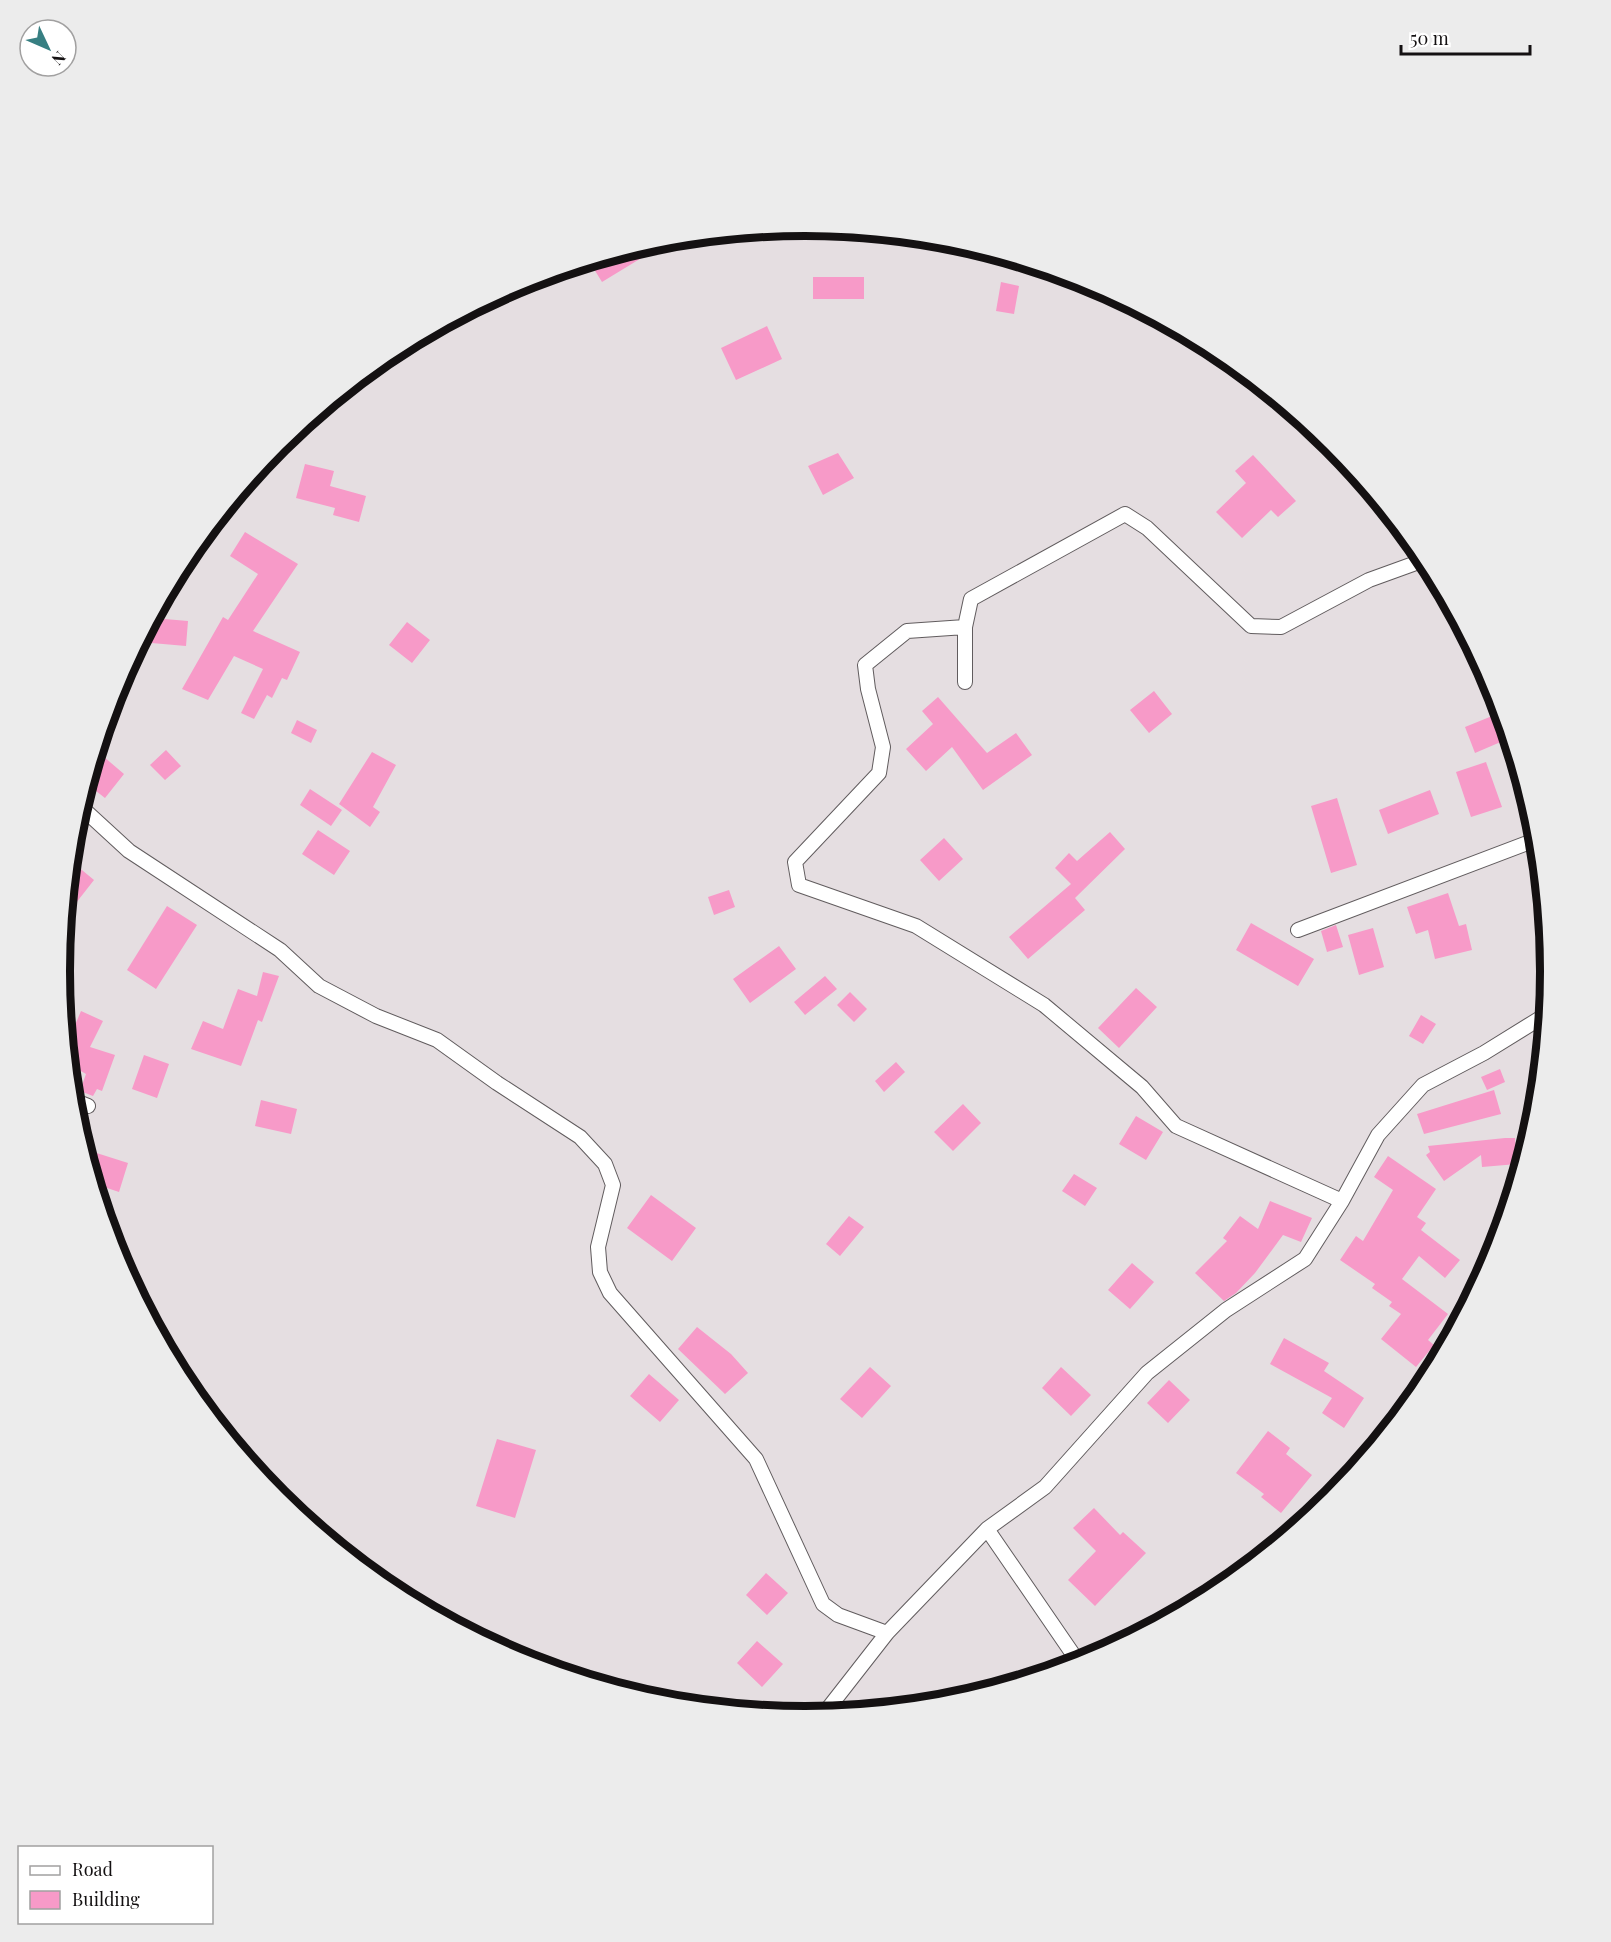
<svg xmlns="http://www.w3.org/2000/svg" width="1611" height="1942" font-family="'Playfair Display',serif">
<rect width="100%" height="100%" fill="#e5dee1"/>
<path fill="#f79ac8" d="M664,239l2,4 -64,39 -13,-21z
M813,277h51v22h-51z
M1001,282l18,4 -5,28 -18,-3z
M767,326l15,33 -46,21 -15,-32z
M838,453l16,25 -31,17 -15,-29z
M1253,455l43,46 -18,16 -7,-7 -29,28 -26,-26 30,-29 -11,-12z
M305,464l29,7 -4,15 36,10 -7,26 -26,-7 2,-7 -39,-10z
M245,532l53,32 -45,67 47,21 -13,28 -5,-2 -10,20 -5,-3 -13,24 -13,-6 22,-44 -29,-13 -26,44 -26,-11 41,-72 5,3 30,-46 -28,-18z
M153,618l35,3 -2,25 -46,-4z
M407,622l23,18 -18,23 -23,-18z
M1154,691l18,23 -23,19 -19,-23z
M938,697l49,56 29,-20 16,22 -49,35 -31,-43 -26,24 -20,-22 27,-25 -11,-13z
M1502,712l8,26 -35,15 -10,-26z
M297,720l20,10 -6,13 -20,-10z
M166,750l15,16 -16,14 -15,-15z
M97,751l27,23 -19,24 -18,-14z
M372,752l24,13 -23,42 7,5 -10,15 -31,-23z
M1486,762l16,45 -31,10 -15,-45z
M310,789l32,21 -11,16 -31,-21z
M1430,790l9,24 -51,20 -9,-24z
M1337,798l20,67 -26,8 -20,-67z
M318,830l32,21 -16,24 -32,-21z
M1110,832l15,17 -50,49 10,12 -57,49 -19,-22 62,-53 -16,-16 14,-15 8,8z
M944,838l19,21 -24,22 -19,-21z
M71,861l23,19 -29,37 3,-24z
M729,890l6,17 -21,8 -6,-18z
M1448,893l11,33 7,-2 6,26 -37,9 -7,-29 -12,4 -9,-27z
M167,906l30,19 -41,64 -29,-19z
M1251,923l63,36 -16,27 -62,-36z
M1336,925l7,22 -16,5 -6,-21z
M1373,928l11,39 -25,8 -11,-40z
M779,946l17,23 -46,34 -17,-24z
M263,972l16,4 -17,46 -4,-2 -17,46 -50,-17 12,-28 20,8 15,-40 19,7z
M825,976l12,13 -32,26 -11,-13z
M1136,988l21,19 -38,41 -21,-20z
M850,992l17,17 -13,13 -17,-17z
M81,1011l22,10 -13,26 25,8 -13,36 -5,-2 -4,7 -13,-5 6,-17 -17,-10 -2,-20z
M1421,1015l15,9 -13,20 -14,-8z
M144,1055l25,9 -12,34 -25,-9z
M896,1062l9,10 -21,20 -9,-11z
M1500,1069l5,13 -18,8 -6,-13z
M1494,1090l7,24 -77,20 -7,-20z
M261,1100l36,9 -6,25 -36,-8z
M963,1104l18,19 -28,28 -19,-19z
M1136,1116l27,16 -17,28 -27,-16z
M1505,1138h10l2,26 -35,3 -1,-12 -37,26 -18,-26 4,-3 -2,-6z
M84,1149l44,14 -9,29 -24,-8z
M1388,1156l48,33 -19,28 9,6 -5,7 39,30 -15,18 -26,-22 -17,23 46,35 -20,26 6,5 -18,22 -35,-28 20,-25 -12,-8 3,-4 -20,-14 3,-4 -35,-24 16,-24 7,5 30,-51 -19,-13z
M1074,1174l23,14 -12,18 -23,-15z
M651,1195l45,33 -24,33 -45,-33z
M1270,1201l42,17 -11,24 -18,-7 -28,38 -19,20 -12,8 -29,-28 32,-32 -4,-3 17,-22 18,13z
M849,1216l15,11 -24,29 -14,-12z
M1132,1263l22,19 -24,27 -22,-19z
M697,1327l34,27 17,19 -23,21 -47,-45z
M1284,1338l45,25 -5,8 40,27 -20,30 -22,-15 10,-15 -62,-34z
M870,1367l21,19 -29,32 -22,-19z
M1061,1367l30,28 -20,21 -29,-28z
M649,1374l30,26 -19,22 -30,-26z
M1169,1380l21,20 -22,23 -21,-20z
M1268,1431l22,17 -4,6 26,21 -31,38 -20,-16 3,-3 -28,-21z
M497,1439l39,11 -21,68 -39,-12z
M1094,1508l26,27 3,-3 23,21 -51,53 -27,-26 28,-29 -23,-23z
M766,1573l22,20 -21,22 -21,-20z
M757,1641l26,23 -21,23 -25,-24z"/>
<g fill="none" stroke-linecap="round" stroke-linejoin="round">
<g stroke="#615c5e" stroke-width="16">
<path id="street" d="M965,627l-58,4 -42,34 3,24 15,58 -4,26 -84,89 4,23 117,41 128,79 98,82 34,39 166,75
M965,682v-55l6,-28 154,-85 22,14 104,98 30,1 88,-47 58,-21
M80,806l49,45 151,99 39,36 57,30 61,24 60,43 83,54 25,27 8,21 -15,62 2,25 10,21 146,166 67,145 15,11 49,18
M1298,930l240,-91
M73,1100l15,6
M987,1529l92,134
M823,1715l64,-82 100,-104 58,-42 102,-114 79,-63 79,-51 37,-58 36,-66 45,-50 61,-32 63,-39"/>
</g>
<use href="#street" stroke="#fff" stroke-width="14"/>
</g>
<path d="M0 0H1611V1942H0ZM70 971a735 735 0 1 1 1470 0a735 735 0 1 1-1470 0Z" fill="#ececec" fill-rule="evenodd"/>
<path fill="none" stroke="#141112" stroke-width="8" d="M70 971a735 735 0 1 1 1470 0a735 735 0 1 1-1470 0Z"/>
<rect x="18" y="1846" width="195" height="78" fill="#ffffff" stroke="#a1a0a0" stroke-width="1.5"/>
<rect x="30" y="1866" width="30" height="9" fill="#ffffff" stroke="#a1a0a0" stroke-width="1.5"/>
<text x="72" y="1876" font-size="18" fill="#141112">Road</text>
<rect x="30" y="1891" width="30" height="18" fill="#f79ac8" stroke="#a1a0a0" stroke-width="1.5"/>
<text x="72" y="1906" font-size="18" fill="#141112">Building</text>
<g transform="translate(48 48) rotate(134)"><circle r="28" fill="#ffffff" stroke="#a1a0a0" stroke-width="1.5"/>
<path d="M0-4.5L10 22L0 15L-10 22Z" fill="#377f82"/>
<text y="-9" font-size="16" font-weight="bold" text-anchor="middle" fill="#141112">N</text>
</g>
<path d="M1401 45v9h129v-9" fill="none" stroke="#141112" stroke-width="3"/>
<text x="1410" y="45" font-size="18" fill="#141112" stroke="#ffffff" stroke-width="4.5" paint-order="stroke">50 m</text>
</svg>
